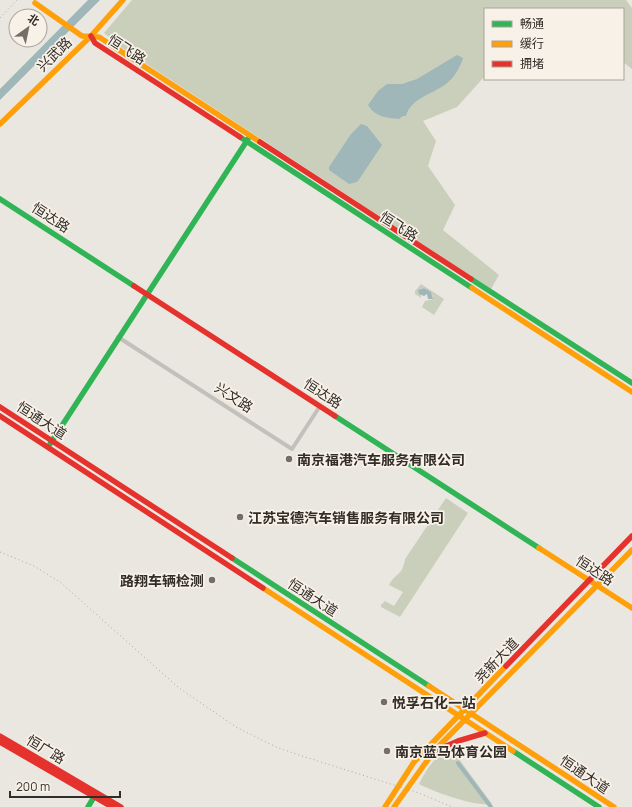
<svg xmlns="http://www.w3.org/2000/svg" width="632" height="807" font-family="Manrope,'Noto Sans SC',sans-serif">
<rect width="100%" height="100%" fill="#eae7e0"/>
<path fill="#cacfbc" d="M132,0h494l6,8v61l-9,-7v-53h-138v67l-28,31 -34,14 13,20 -8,25 27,39 -12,25 56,45 -8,14 -369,-241 -18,-15z
M421,284l23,15 -10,16 -12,-8 3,-6 8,-2 -1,-5 -8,-6 -4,1 1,9 -6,-4v-3z
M446,498l22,15 -68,104 -19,-10v-2l4,-4 9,5 9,-14 -14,-7c7,-13 13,-8 16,-26z
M451,748l41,56c-16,3 -58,-12 -73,-20 8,-16 16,-28 32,-36z"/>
<path fill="#9fb7b9" d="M88,0h12l-100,100v-11z
M457,55l6,3c-3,10 -9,20 -17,26 -13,10 -35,14 -40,32h-3l-4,3c-12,-1 -24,-2 -31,-14l10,-14 9,-7h15l15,-5z
M361,124l6,2 15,19 -22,33 -3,4 -8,2 -20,-14v-3l22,-33z
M424,288l7,4 2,7h-5l-1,-5 -3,2 -5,-2 -1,-4z"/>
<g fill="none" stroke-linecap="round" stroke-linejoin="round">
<path stroke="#9fb7b9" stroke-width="4" d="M458,763l33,44"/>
<path stroke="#c3bfba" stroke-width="4" d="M118,337l174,112 28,-43"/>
<path stroke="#30b455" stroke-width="5.5" d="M240,137l232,151
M0,199l134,87
M471,279l161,104
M335,416l204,132
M50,444l198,-305
M232,558l197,128
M513,751l86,56
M88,807l6,-10"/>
<path stroke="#ff9f0a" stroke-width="5.5" d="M35,3l47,33 17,1 161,105
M0,124l91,-88 32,-36
M472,288l160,104
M539,548l93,60
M263,588l250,163
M429,686l185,121
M385,807l29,-45 92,-96
M394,807l40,-56 198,-201"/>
<path stroke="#e5322d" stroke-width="5.5" d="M91,36l4,7 145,94
M260,142l211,137
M134,286l201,130
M0,407l232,151
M0,416l263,172
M506,666l126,-130
M0,736l121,71
M0,742l112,65
M437,750l21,-9 27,-8"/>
<path stroke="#aba8a4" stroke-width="1" stroke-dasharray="1 3" stroke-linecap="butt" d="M0,18l17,-18
M0,552l34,14 26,16 119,106 57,39 40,20 23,8 120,38 33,14"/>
</g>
<g fill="#736e68" stroke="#f7f1e8" stroke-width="1.5">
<circle cx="289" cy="459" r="4"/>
<circle cx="240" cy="517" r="4"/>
<circle cx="212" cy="580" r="4"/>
<circle cx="384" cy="702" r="4"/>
<circle cx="387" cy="751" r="4"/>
</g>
<g text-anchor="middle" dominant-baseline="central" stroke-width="3.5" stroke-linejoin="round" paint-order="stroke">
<g font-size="14" fill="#332d28" stroke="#f7f1e8">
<text transform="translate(127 49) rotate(33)">恒飞路</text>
<text transform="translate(54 54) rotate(-44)">兴武路</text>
<text transform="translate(51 217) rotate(33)">恒达路</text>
<text transform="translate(399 226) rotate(33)">恒飞路</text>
<text transform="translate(323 393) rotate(33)">恒达路</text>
<text transform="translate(234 397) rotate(33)">兴文路</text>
<text transform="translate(42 420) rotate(33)">恒通大道</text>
<text transform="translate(595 570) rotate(33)">恒达路</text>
<text transform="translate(313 597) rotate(33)">恒通大道</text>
<text transform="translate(496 660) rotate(-46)">尧新大道</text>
<text transform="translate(46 749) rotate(31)">恒广路</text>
<text transform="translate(585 774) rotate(34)">恒通大道</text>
</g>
<g font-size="14" font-weight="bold" fill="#332d28" stroke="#f7f1e8" text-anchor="start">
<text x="297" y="459">南京福港汽车服务有限公司</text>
<text x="248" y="517">江苏宝德汽车销售服务有限公司</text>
<text x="204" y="580" text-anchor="end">路翔车辆检测</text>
<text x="392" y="702">悦孚石化一站</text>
<text x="395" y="751">南京蓝马体育公园</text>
</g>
</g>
<rect x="484" y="8" width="140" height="72" fill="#f7f1e8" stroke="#a9a39b"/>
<rect x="492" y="21" width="20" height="6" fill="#30b455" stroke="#a9a39b"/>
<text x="520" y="28" font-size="12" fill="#332d28">畅通</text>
<rect x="492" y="41" width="20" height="6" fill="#ff9f0a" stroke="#a9a39b"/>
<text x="520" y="48" font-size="12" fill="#332d28">缓行</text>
<rect x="492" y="61" width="20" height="6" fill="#e5322d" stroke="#a9a39b"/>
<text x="520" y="68" font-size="12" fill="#332d28">拥堵</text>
<g transform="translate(28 28) rotate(33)"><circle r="19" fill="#f7f1e8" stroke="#a9a39b"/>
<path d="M0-3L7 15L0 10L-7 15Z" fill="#736e68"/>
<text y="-6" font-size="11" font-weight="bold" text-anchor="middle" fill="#332d28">北</text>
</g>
<path d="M10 791v6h110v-6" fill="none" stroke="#332d28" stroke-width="2"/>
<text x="16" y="791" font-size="12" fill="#332d28" stroke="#f7f1e8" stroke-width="3" paint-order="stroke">200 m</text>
</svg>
